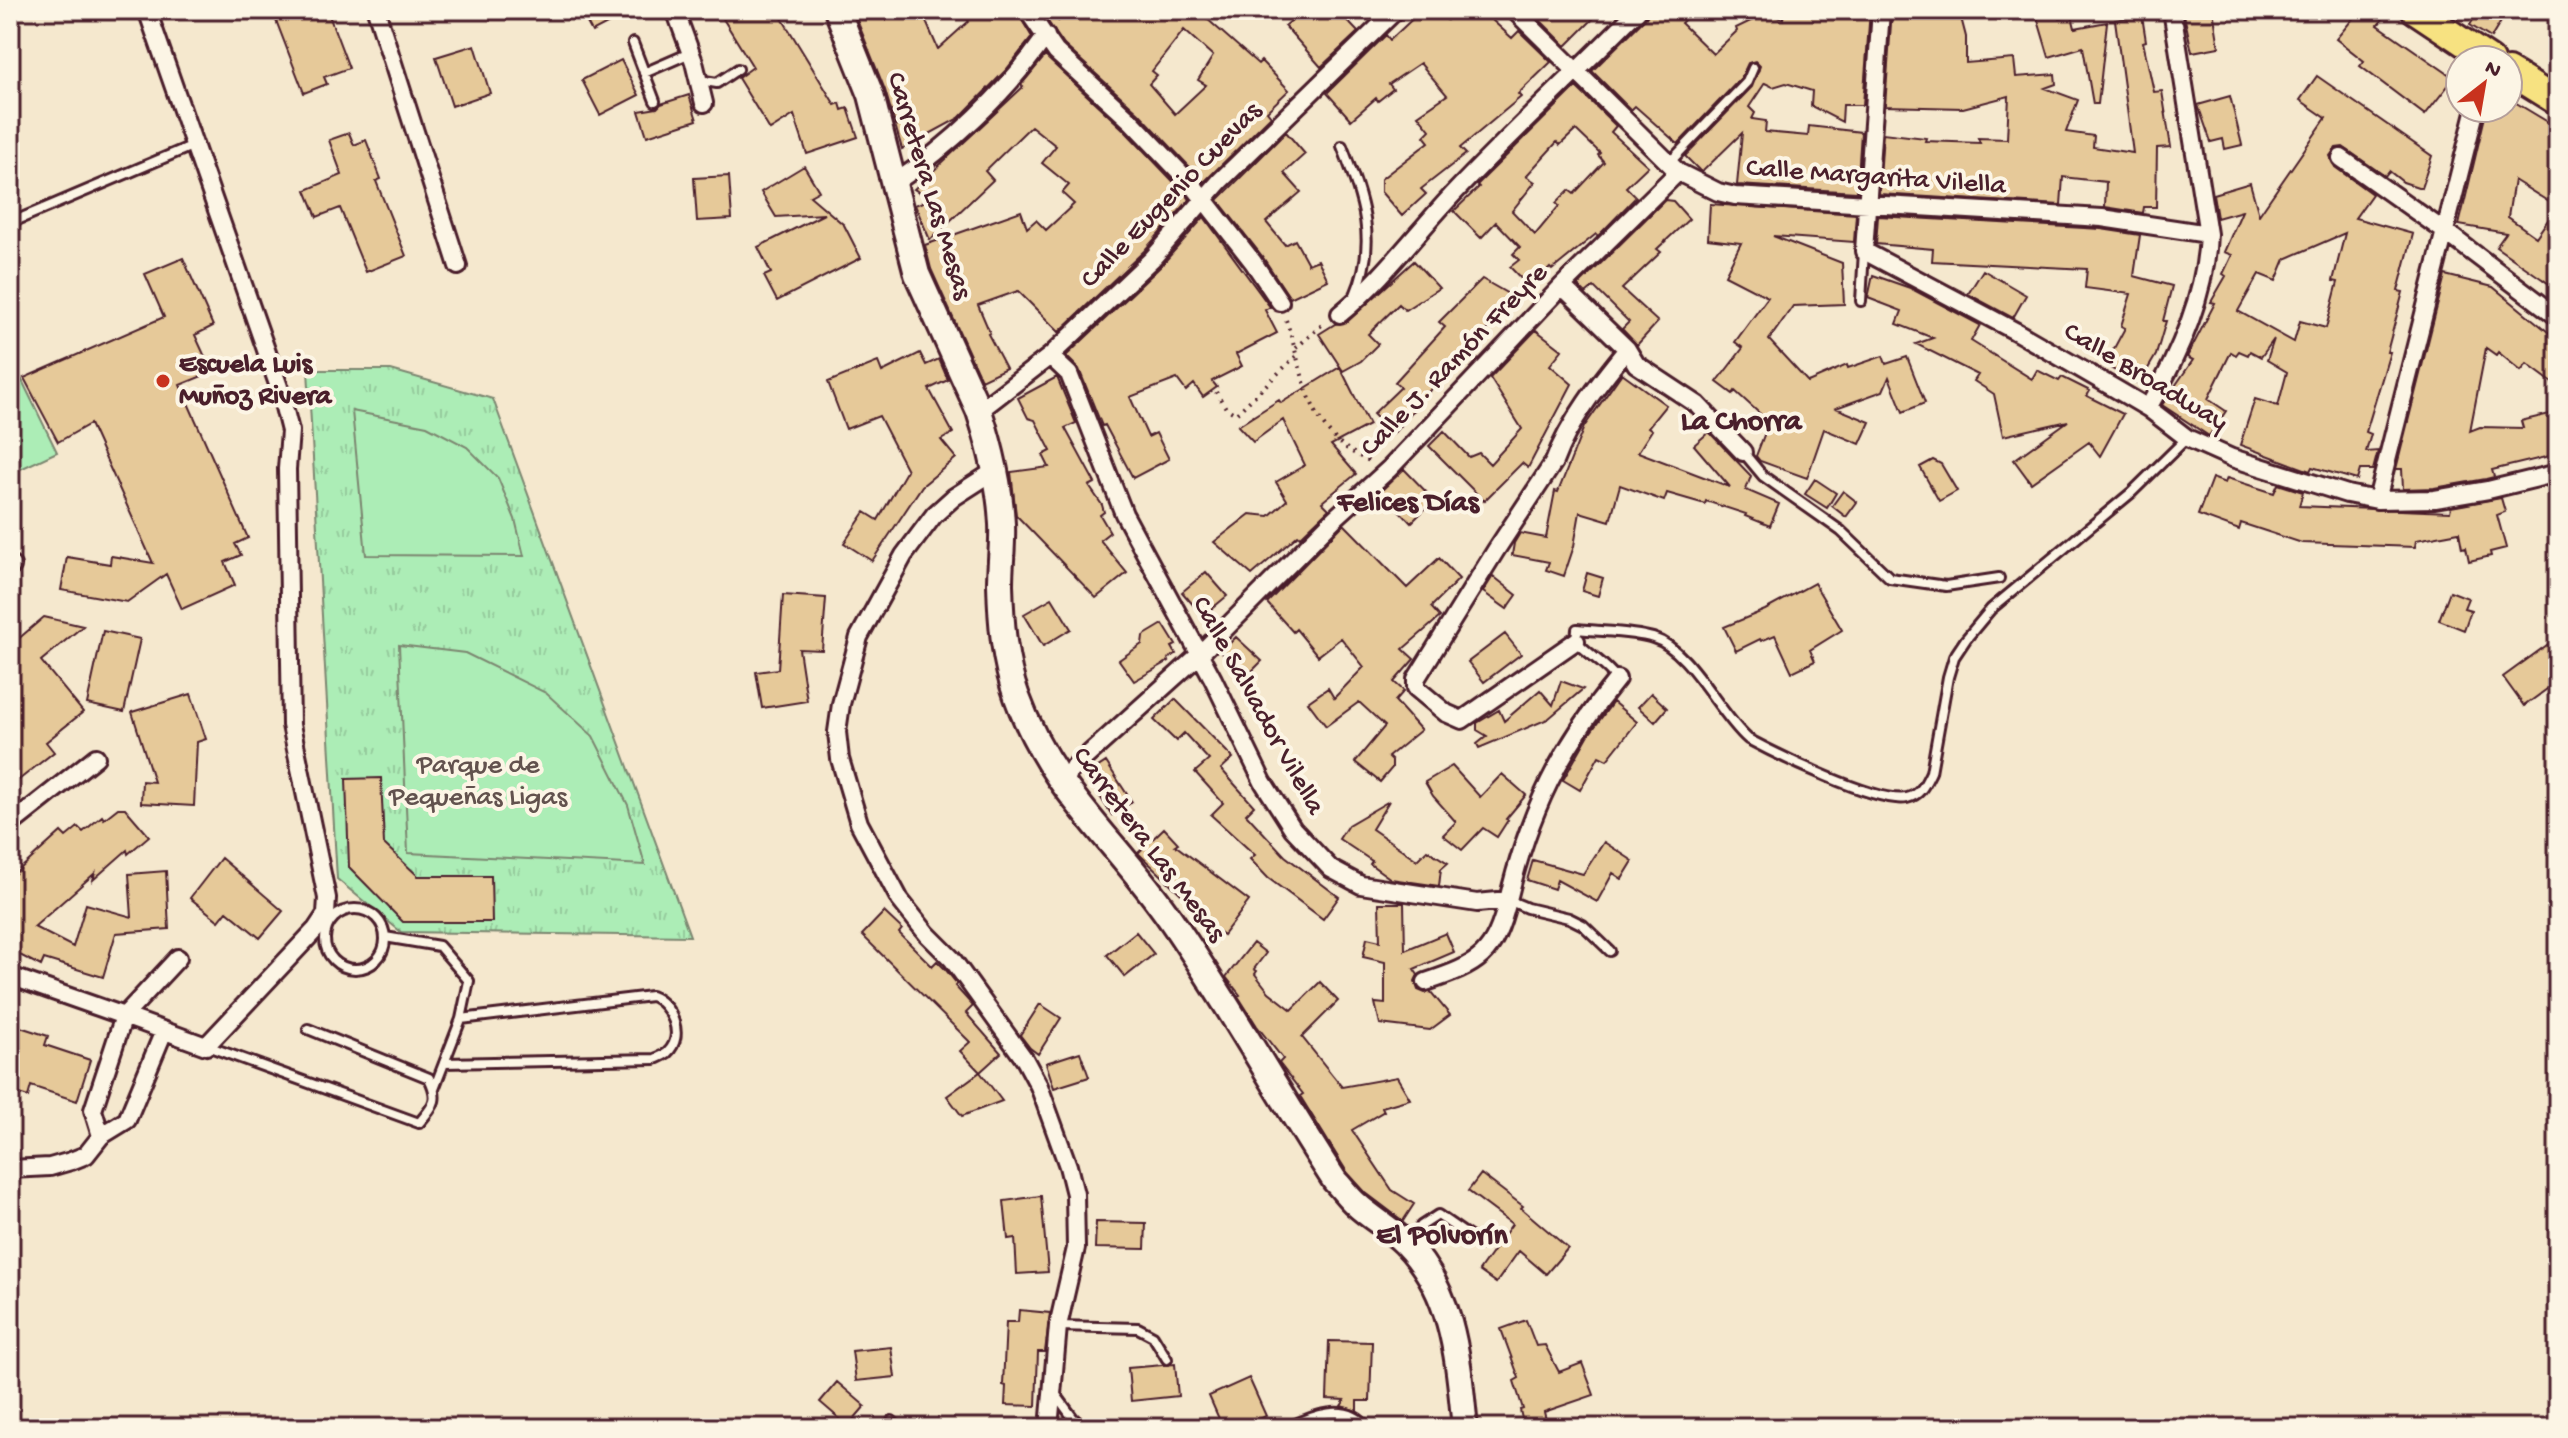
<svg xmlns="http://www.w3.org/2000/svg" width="2568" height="1438" font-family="'Gochi Hand',sans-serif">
<defs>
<pattern id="grass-tufts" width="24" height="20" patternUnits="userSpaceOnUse" patternTransform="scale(2)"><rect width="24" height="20" fill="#acedb6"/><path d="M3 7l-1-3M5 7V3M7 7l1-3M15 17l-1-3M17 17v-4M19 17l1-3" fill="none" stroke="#96cb9d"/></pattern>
</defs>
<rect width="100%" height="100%" fill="#f5e8ce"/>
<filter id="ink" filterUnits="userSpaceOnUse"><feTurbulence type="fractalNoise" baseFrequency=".0125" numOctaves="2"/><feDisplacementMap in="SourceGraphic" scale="16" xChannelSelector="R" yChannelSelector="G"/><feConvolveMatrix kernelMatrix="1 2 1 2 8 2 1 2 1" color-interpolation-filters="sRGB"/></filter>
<g filter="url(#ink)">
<path fill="url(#grass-tufts)" stroke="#7b8670" stroke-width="2" d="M308,370h83l102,29 197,537 -289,-4 -64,-53z"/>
<path fill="#acedb6" stroke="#7b8670" stroke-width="2" d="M13,362l44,90 -47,22v-111z
M352,411l75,15 40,21 31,31 17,41 9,37 -158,-1z
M399,645l66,8 81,40 47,43 35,69 17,60 -237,-12z"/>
<path fill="#e6c999" stroke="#4a1f2b" stroke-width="2" fill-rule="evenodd" d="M272,10h55l22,58 -25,9 3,7 -23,9z
M580,10h54l-42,22z
M734,10h43l58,95 5,-2 2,7 6,-2 10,29 -51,17 -13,-39 -24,15 -32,-52 15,-11 -31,-50z
M853,10h68l17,39 31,-28 -9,-11h56l16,27 -26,33 -47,48 -57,31 -17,-59z
M1040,10h157l61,54 3,-3 28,29 -22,21 4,5 -67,66 -65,-69 -75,-68zM1184,30l29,26 -15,24 8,5 -31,29 -26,-30 8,-9 -5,-4z
M1280,10h57l21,22 -37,35 -36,-41 8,-7z
M1422,10h15l10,10 10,-10h24l31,28 7,-7 32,31 -33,32 3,3 -61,51 6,6 -45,35 5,5 -24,22 -21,-24v-13l48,-37 -5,-6 6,-6 -12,-15 29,-20 -27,-32 -31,21 4,5 -15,12 -2,-3 -25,22 -24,-27 59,-58 4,5z
M1539,10h63l-36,36 -31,-31z
M1650,10h44l-13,13 32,31 24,-23 -1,-3 31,-15 16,6 1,-9h86l-7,95h-20l-1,17 -31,-16 1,-15 -26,-8 -13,4 -8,-4 -16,24 6,6 -3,6 14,2 -1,11 43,4 1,-10 52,6 -4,60 -120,-7 5,-52 -40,39 -3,-2 -14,-14 67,-69 8,-21 -5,-5 -7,2 -7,15 -63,66 -43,-38 -4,4 -39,-39 54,-53z
M1892,10h46v6l21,-6 7,27v26l48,-4 2,18 39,-3 1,10 -11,4 33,12 -12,32 28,4 -1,11 40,6 -18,-133 27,-4 4,25 -3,1 11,50 8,-1 9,56 -14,1 -1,59h-12l-1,6 -38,-6 1,-25 -43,-5 -2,28 -182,-11 4,-61 43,5 -1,3 55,2 -2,-5 29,1 2,-43 -46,12 -78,-2z
M2035,10h22l3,9 12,-3 3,12 32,-6 -9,82h-5l-10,-57 -34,10z
M2183,10h30l6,37 -27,5z
M2360,10h12l11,9 -5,6 76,53 -29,37 -65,-49 4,-5 -28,-22z
M2479,10h29l-17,28 -21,-13z
M475,45l15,48 -38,13 -16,-49z
M1045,56l78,73 67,70 -46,52 -85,81 -41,-41 -40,14 12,28 -2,1 18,34 -25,12 -50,-111 -6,-24 96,-34 6,17 9,-8 10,10 28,-26 -12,-11 7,-8 -27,-22 14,-17 -25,-20 -46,45 8,9 -63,60 -15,-35 15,-6 -16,-10 109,-102 -2,-2z
M621,60l18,35 -39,20 -18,-35z
M2317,76l115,80 -11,32 -18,-6 -14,-11 -4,5 -42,-29 -7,1 -6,8 5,11 37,27 -17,24 58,16 -15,57 5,1 -16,60h3l-24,80 5,2 -5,18 12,-1 -5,19h-13l-3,10 -45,-13 -2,4 -70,-26 15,-46 23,7 9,-34 -20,-12 7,-21 -13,18 -11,-6 -2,4 -9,-4 -3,4 -5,-3 -23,47 18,12 -17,25 -47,-31 31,-45 -6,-3 28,-54 -4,-1 15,-26 -3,-2 9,-19 -8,-3 18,-41 -25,7 -4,-24 37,-11 9,32 67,-97 -26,-18zM2345,233l-12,48 5,1 -12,46 -26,-7 -6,21 -56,-31 21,-37 17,7 9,-22z
M1576,87l40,39 -5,6 37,34 -22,21 10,10 -38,39 -2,-2 -44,36 -2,-2 -20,20 -20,-21 9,-7 -6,-6 7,-7 -24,-25 -15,16 -27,-27 25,-24 -2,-2 9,-9zM1576,130l24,23 -2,2 6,7 -30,32 -5,-4 -13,13 3,3 -24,29 -23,-24 23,-29 -9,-6 31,-34 3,3z
M689,95l8,25 -50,16 -8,-25 18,-3 4,-4z
M2230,96l12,49 -17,4 -2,-10 -12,3 -13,-37z
M2508,98l50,30v162l-62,-43 10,-14 -47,-8 28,-117h21zM2514,180l43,27 -21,30 -28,-20z
M1286,132l19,22 -21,19 17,19 -35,30 19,23 10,-5 13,24 10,-4 10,20 -38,18 -28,-42 -44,-56z
M349,133l5,12 12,-5 15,39 -5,2 30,75 -40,16 -26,-64 -23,9 -11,-27 36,-15 -13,-35z
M804,166l15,25 -9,5 34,29 17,33 -84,43 -13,-25 7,-3 -13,-26 66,-33 -48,3 -15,-25z
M729,176l3,43 -35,2 -3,-43z
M1665,200l8,1 16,18 -32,30 4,3 -39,37 36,33 -21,23 -15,-16 7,-7 -35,-35 -8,7 -8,-8z
M1710,204l146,10 -2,28 -81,-6 69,27 2,41 -51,2 -24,34 39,42 39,-17 1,3 35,-12 3,8 21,-7 18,46 -22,9 -14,-35 -6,14 -47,17 34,14 -10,22 -36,-15 -17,49 -47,-17 -4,-5 13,-34 -34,-31 -2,3 -16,-12 26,-34 -8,-6 33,-45 -43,-22 16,-32 -33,-4z
M1878,216l223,13 39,6 -6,41 38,10 -9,35h3l-10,34 -17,29 -34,-19 20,-37 -4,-2 10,-32 -46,-6 2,-19 -155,-8 1,-12 -57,-5z
M1204,217l66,90 -5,3 12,23 -41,21 6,12 -30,15 5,6 -14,10 -9,-13 -8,7 -9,-12 -47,18 18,40 8,-4 13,26 -36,19 -28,-53 -3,1 -23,-57 -13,-13 94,-89z
M183,258l30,68 -18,9 17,37 -32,13 68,153 -13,6 6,11 -16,7 10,23 -53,24 -16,-35 -39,28 -66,-12 6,-33 43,7 1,-8 42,7 -63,-139 -32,18 -34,-64 140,-61 -19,-43z
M1414,261l25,27 -34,22 -6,-6 -31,30 10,10 -17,17 -18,10 -24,-37 16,-10 12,-2z
M1983,270l43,25 -13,23 -45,-24z
M1873,275l37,13 70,37 -9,16 61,38 5,-9 22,11 3,-4 28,14 -3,5 36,18 -23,42 -11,-14 -58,41 -17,-23 54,-39 -65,15 -9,-42 -20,-13 4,-6 -62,-31 17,-6 -36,-14 5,-13 -34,-13z
M2445,275l48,12 65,53v47l-31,-23 -6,7 -23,-19 -2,3 -10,-7 -16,83 10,-4 43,1 -2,-7 37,-9v42l-66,16 2,7 -8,2 -52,9 -31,1 -1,-20h-6z
M1482,279l35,20 -14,12 -55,62 -2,-2 -53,63 -20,-20 28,-27 -6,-5 50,-55 -6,-5z
M1536,330l26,20 -12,15 22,19 -44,84 -6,-5 -38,38 -55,-55 15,-15 25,26 10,-4 11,11 32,-35 -32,-51z
M920,353l6,12 13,-6 9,21 -19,9 24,44 -12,7 15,18 -34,28 -50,75 -28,-18 21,-31 13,8 29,-50 -28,-54 -33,13 -18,-47 50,-20 4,10z
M1340,367l29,58 -38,20 25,29 -34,28 7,7 -29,28 -2,-2 -46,40 -38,-33 36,-28 19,2 18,-16 -11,-18 29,-17 -22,-45 -30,22 -15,-16 41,-26 2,3z
M1622,373l44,32 -18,22 4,3 -14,22 92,35 -36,-42 15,-13 42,44 -5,14 33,14 -9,22 -25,-10 1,-2 -40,-13 -1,3 -38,-11 -3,8 -44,-16 -10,36 -30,-9 -6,34 -10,30 -18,-6 3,-8 -37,-7 2,-12 6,-10 26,5 9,-47 3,1 26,-65z
M1057,377l19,46 -11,5 30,55 -6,3 13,19 2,7 -4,3 10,17 -10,8 27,33 -31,25 -80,-83 -5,-43 38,-5 -6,-12 8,-4 -16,-31 -7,-2 -10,-20z
M1933,460l8,4 16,27 -18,10 -19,-34z
M1404,469l30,31 -23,23 -30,-32z
M2212,478l13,5 2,-5 47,15 4,-9 25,8 -4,14 151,6 1,-5 50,-9 4,14 -8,3 9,33 -16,4 1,4 -22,5 -3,-14 -4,1 -3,-16 -43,8 -1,7 -113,-4 -61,-20 -2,7 -41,-15z
M1815,479l21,14 -9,15 -22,-14z
M1843,491l14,11 -11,15 -14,-11z
M1344,524l63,64 32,-30 20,21 -28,28 9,10 -37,32 11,10 -20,23 10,9 -9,10 26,29 -33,27 4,4v7l-12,14 -25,-20 30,-36 -26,-24 -33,24 -18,-24 20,-14 6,10 30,-31 -23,-29 -23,18 -22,-27 -3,3 -26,-29z
M1206,572l21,24 -24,20 -21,-24z
M1587,573l16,5 -5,18 -16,-5z
M1493,576l24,19 -10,14 -24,-17z
M1814,583l28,47 -32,20 5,11 -23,11 -17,-37 -14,6 -1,-2 -24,12 -12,-24 41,-17z
M2450,591l18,7 -4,10 7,2 -7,20 -25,-10z
M783,595l43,3 -4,52 -23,-1 8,52 -45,7 -6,-36 22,-3z
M1052,598l19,31 -28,17 -19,-32z
M44,617l39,9 -42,35 42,51 -37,30 8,10 -44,35v-141z
M1163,624l13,21 -4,2 4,7 -8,5 1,2 -35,20 -15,-21 23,-16 1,-8z
M103,631l37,8 -16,73 -37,-8z
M1505,634l16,20 -37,28 -16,-20z
M1236,637l26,24 -15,15 -26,-24z
M2558,637v44l-34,25 -21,-29z
M1561,681l22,8 -35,30 -69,29 -2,-4 10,-8 -10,-6v-7l22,-13 5,11 36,-31 13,15z
M1651,693l16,15 -12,14 -17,-15z
M191,694l15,45 -9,3 -3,64 -53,-3 1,-22 12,1 -22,-70z
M1175,699l58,59 -12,11 33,37 -8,8 39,42 54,41 -16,22 -55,-41 -18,-19 5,-4 -44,-40 12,-12 -28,-31 14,-12 -25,-27 -8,8 -22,-21z
M1613,702l24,20 -30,38 -8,-4 -19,34 -17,-10 25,-44z
M1106,762l26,40 -20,13 -26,-40z
M1452,766l28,31 22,-23 24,21 -20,24 2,1 -11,17 -14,-9 -21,22 -19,-15 13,-13 -23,-26 -8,-14z
M381,778l3,66 34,32h73l1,46h-89l-54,-55 -3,-88z
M1389,801l-17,28 45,31 10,-10 21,13 -7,6 -2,17 -48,-7 -21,-15 2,-3 -33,-22 9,-14z
M118,808h7l24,28 -21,18 -1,-4 -34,30 2,-7 -61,54 39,20 13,-43 46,13 -3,-43 37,-3 3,58 -53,4 -13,44 -59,-18 -3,7 -31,-16v-72l51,-46 5,5 12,-10 5,5 19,-16 2,3z
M1164,828l14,15 -3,2 74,56 -26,34 -26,-20 2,-4 -61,-58z
M1604,842l29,19 -11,18 -9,-6 -16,29 -40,-22 -3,9 -27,-9 6,-20 50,14z
M221,858l62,53 -23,27 -33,-27 -8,10 -29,-23z
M1379,903h25l1,47 41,-17 8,19 -40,17 4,6 -3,6 3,9 7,3 6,-1 19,23 -20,15 -50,-6 -5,-21 10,1v-42l-22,-5 4,-19 13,3z
M884,912l18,17 -3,4 33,33 5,-5 8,8 12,15 -2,2 18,20 -7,7 35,40 -21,19 -20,-21 10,-9 -108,-107z
M1136,932l18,22 -29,23 -18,-22z
M1253,943l13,10 -12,16 3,2 -2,3 14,18 23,18 28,-28 18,19 -36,36 40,50 55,-10 13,22 -28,8 2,4 -32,19 40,60 22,14 -11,17 -37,-28 -19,-21 -47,-76 3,-2 -24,-31 4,-4 -26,-33 -19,-30 2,-1 -14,-18z
M1040,1004l21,14 -23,36 -8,-6 -10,-13z
M14,1025l34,11 -3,9 45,15 -13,41 -46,-15 -3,11 -18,-6v-55z
M1080,1052l9,25 -35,11 -8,-25z
M980,1072l22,29 -40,15 -15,-20z
M1481,1174l42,32 -2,2 47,40 -22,26 -27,-23 -23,32 -17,-12 33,-47 -44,-33z
M1041,1196l7,76 -31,2 -2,-36 -7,1 -4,-38z
M1096,1222l50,1 -1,26 -50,-1z
M1019,1310l31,3 -5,39h-7l-2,54 -31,-1 1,-19 -3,-1 3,-63h12z
M1526,1320l10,26 9,-1 14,27 23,-9 12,32 -50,17 4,16h-24l-4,-18 3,-1 -9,-28 5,-3 -18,-49z
M1329,1341l43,1 -2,59h-13v10l-16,-5 4,-6 -18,-1z
M891,1347l4,30 -39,4 -4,-30z
M1175,1364l3,32 -47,5 -3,-33z
M1249,1378l17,38 -26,12h-17l-14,-32z
M837,1382l28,24 -17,20 -28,-24z
M1332,1420l15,2 9,6h-30z"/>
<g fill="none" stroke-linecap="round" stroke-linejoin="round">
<g stroke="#4a1f2b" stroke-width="14">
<path id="lane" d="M633,43l22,58
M644,73l46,-20
M699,80l18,3 21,-14
M1342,146c20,52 37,94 13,149
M1669,163l78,-81 6,-14
M10,223l184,-78
M1861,301l3,-50
M1743,452l20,24 78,55 49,47 56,8 53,-8
M1617,679c-12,-16 -28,-24 -41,-38l1,-12c25,3 53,2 76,9 37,11 65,75 95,101 28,15 129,65 159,59 14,-3 18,-14 24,-26l17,-95 6,-20 12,-18 25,-30 140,-116 56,-55
M1508,900l19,8 42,10 14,7 27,26
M325 939a30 30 0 1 1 60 0a30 30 0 1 1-60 0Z
M385,937l54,9 30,35 -8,38 -27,70
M207,1046l212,77c15,-18 21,-23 10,-45l-121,-49
M444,1063l211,-4c4,-2 8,-3 12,-6 19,-17 4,-50 -16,-57l-190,23
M1419,1249l2,-23 17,-11 42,29
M1058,1326l80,2 15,8 14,23
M1054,1392l19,26 11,10
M892,1421l7,7
M1202,1428l3,-4
M1287,1428c24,-12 60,-27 80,0"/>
</g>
<g stroke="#4a1f2b" stroke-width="22">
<path id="street" d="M376,10l82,256
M675,10l19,52 10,41
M1027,10l29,42 75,69 64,67 58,74 27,40
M1514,10l164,162 40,20 17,4 367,22 106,16
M1881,10l-17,241 151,80 99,57 34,20 39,30 45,20 115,36 30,6 58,-1 53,-9 70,-17
M2341,158l106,75 111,84
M893,184c56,-37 115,-93 153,-148
M1562,286l65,63 9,15 62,41 45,47
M1340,314c44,-36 77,-82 116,-123 59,-62 122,-120 182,-181
M1050,356l19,18 55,140 89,165 50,103 30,47 38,40 30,16 116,18 31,-3c21,-88 52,-152 109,-221
M2148,408c30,-51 58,-113 60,-174l-36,-224
M979,411l71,-55 102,-97 68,-78 176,-171
M996,470l-42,27 -20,18 -30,40 -45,82 -18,67 -4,28 3,27 19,64 41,77 27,34 25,25 73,101 14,26 29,80 7,28 1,54 -18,78 -9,102
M2377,500l99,-392
M10,568l2,-2
M1576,641l-114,79 -16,-7 -30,-25v-9l80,-129 58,-88c15,-41 46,-80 73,-113
M1059,781l140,-126 136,-137 54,-49 173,-183 116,-114
M10,825l86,-68
M10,976l114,40 54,-58
M1426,982c54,-18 68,-26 82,-82
M101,1136l-8,-26 31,-94 82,30 110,-117 10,-15 1,-16 -36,-173 -4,-256 3,-38 -11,-44 -132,-377
M10,1169l40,-2 21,-6 15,-6 15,-19 26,-16 37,-89"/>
</g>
<g stroke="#4a1f2b" stroke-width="30">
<path id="secondary" d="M837,10l34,85 46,179 62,137c12,37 21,74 23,113 1,20 -2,40 -2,60 1,38 4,78 17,113 34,94 100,144 154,223 58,84 108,175 164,261 7,7 13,16 21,23 15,14 34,24 49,39 50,51 53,118 60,185"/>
</g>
<g stroke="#4a1f2b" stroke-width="32">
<path id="primary" d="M2415,10l75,50
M2508,71l50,31"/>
</g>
<path stroke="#4a1f2b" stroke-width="4" stroke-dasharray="2 6" stroke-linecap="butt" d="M1057,21l8,-11
M1286,320c20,58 20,116 86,142
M1296,348l28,-25
M1216,392l10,16 10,6 61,-59"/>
<use href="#lane" stroke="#fcf5e5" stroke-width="8"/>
<use href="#street" stroke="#fcf5e5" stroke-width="16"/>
<use href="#secondary" stroke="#fcf5e5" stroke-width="24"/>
<use href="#primary" stroke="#f7e281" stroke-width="26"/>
</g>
</g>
<circle fill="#c8321e" stroke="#fcf5e5" stroke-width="3" cx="163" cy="381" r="8"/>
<g text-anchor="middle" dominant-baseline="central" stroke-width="8" stroke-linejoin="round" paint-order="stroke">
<g font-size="28" fill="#4a1f2b" stroke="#fcf5e5">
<text transform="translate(1876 178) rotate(4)">Calle Margarita Vilella</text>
<text transform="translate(928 186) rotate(73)">Carretera Las Mesas</text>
<text transform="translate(1172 196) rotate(-46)">Calle Eugenio Cuevas</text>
<text transform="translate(1455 361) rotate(-46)">Calle J. Ramón Freyre</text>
<text transform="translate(2145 378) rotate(31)">Calle Broadway</text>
<text transform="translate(1257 706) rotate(61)">Calle Salvador Vilella</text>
<text transform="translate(1148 845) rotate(53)">Carretera Las Mesas</text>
</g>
<g font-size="28" font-weight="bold" fill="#4a1f2b" stroke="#fcf5e5" text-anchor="start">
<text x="179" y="365">Escuela Luis<tspan x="179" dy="32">Muñoz Rivera</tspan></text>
</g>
<g font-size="28" fill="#62524e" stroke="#fcf5e5">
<text x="478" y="766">Parque de<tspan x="478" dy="32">Pequeñas Ligas</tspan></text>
</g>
<g font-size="30" font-weight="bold" fill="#4a1f2b" stroke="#fcf5e5">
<text x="1741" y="423">La Chorra</text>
<text x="1408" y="504">Felices Días</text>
<text x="1442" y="1237">El Polvorín</text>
</g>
</g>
<rect width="2568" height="1438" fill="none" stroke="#fcf5e5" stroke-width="40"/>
<rect x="20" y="20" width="2528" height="1398" fill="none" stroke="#4a1f2b" stroke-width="3" filter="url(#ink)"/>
<g transform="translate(2484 84) rotate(31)"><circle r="38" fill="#fcf5e5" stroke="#b59f9b" stroke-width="2"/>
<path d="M0-6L14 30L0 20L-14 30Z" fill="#c8321e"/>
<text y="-12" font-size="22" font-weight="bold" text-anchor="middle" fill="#4a1f2b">N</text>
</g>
</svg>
